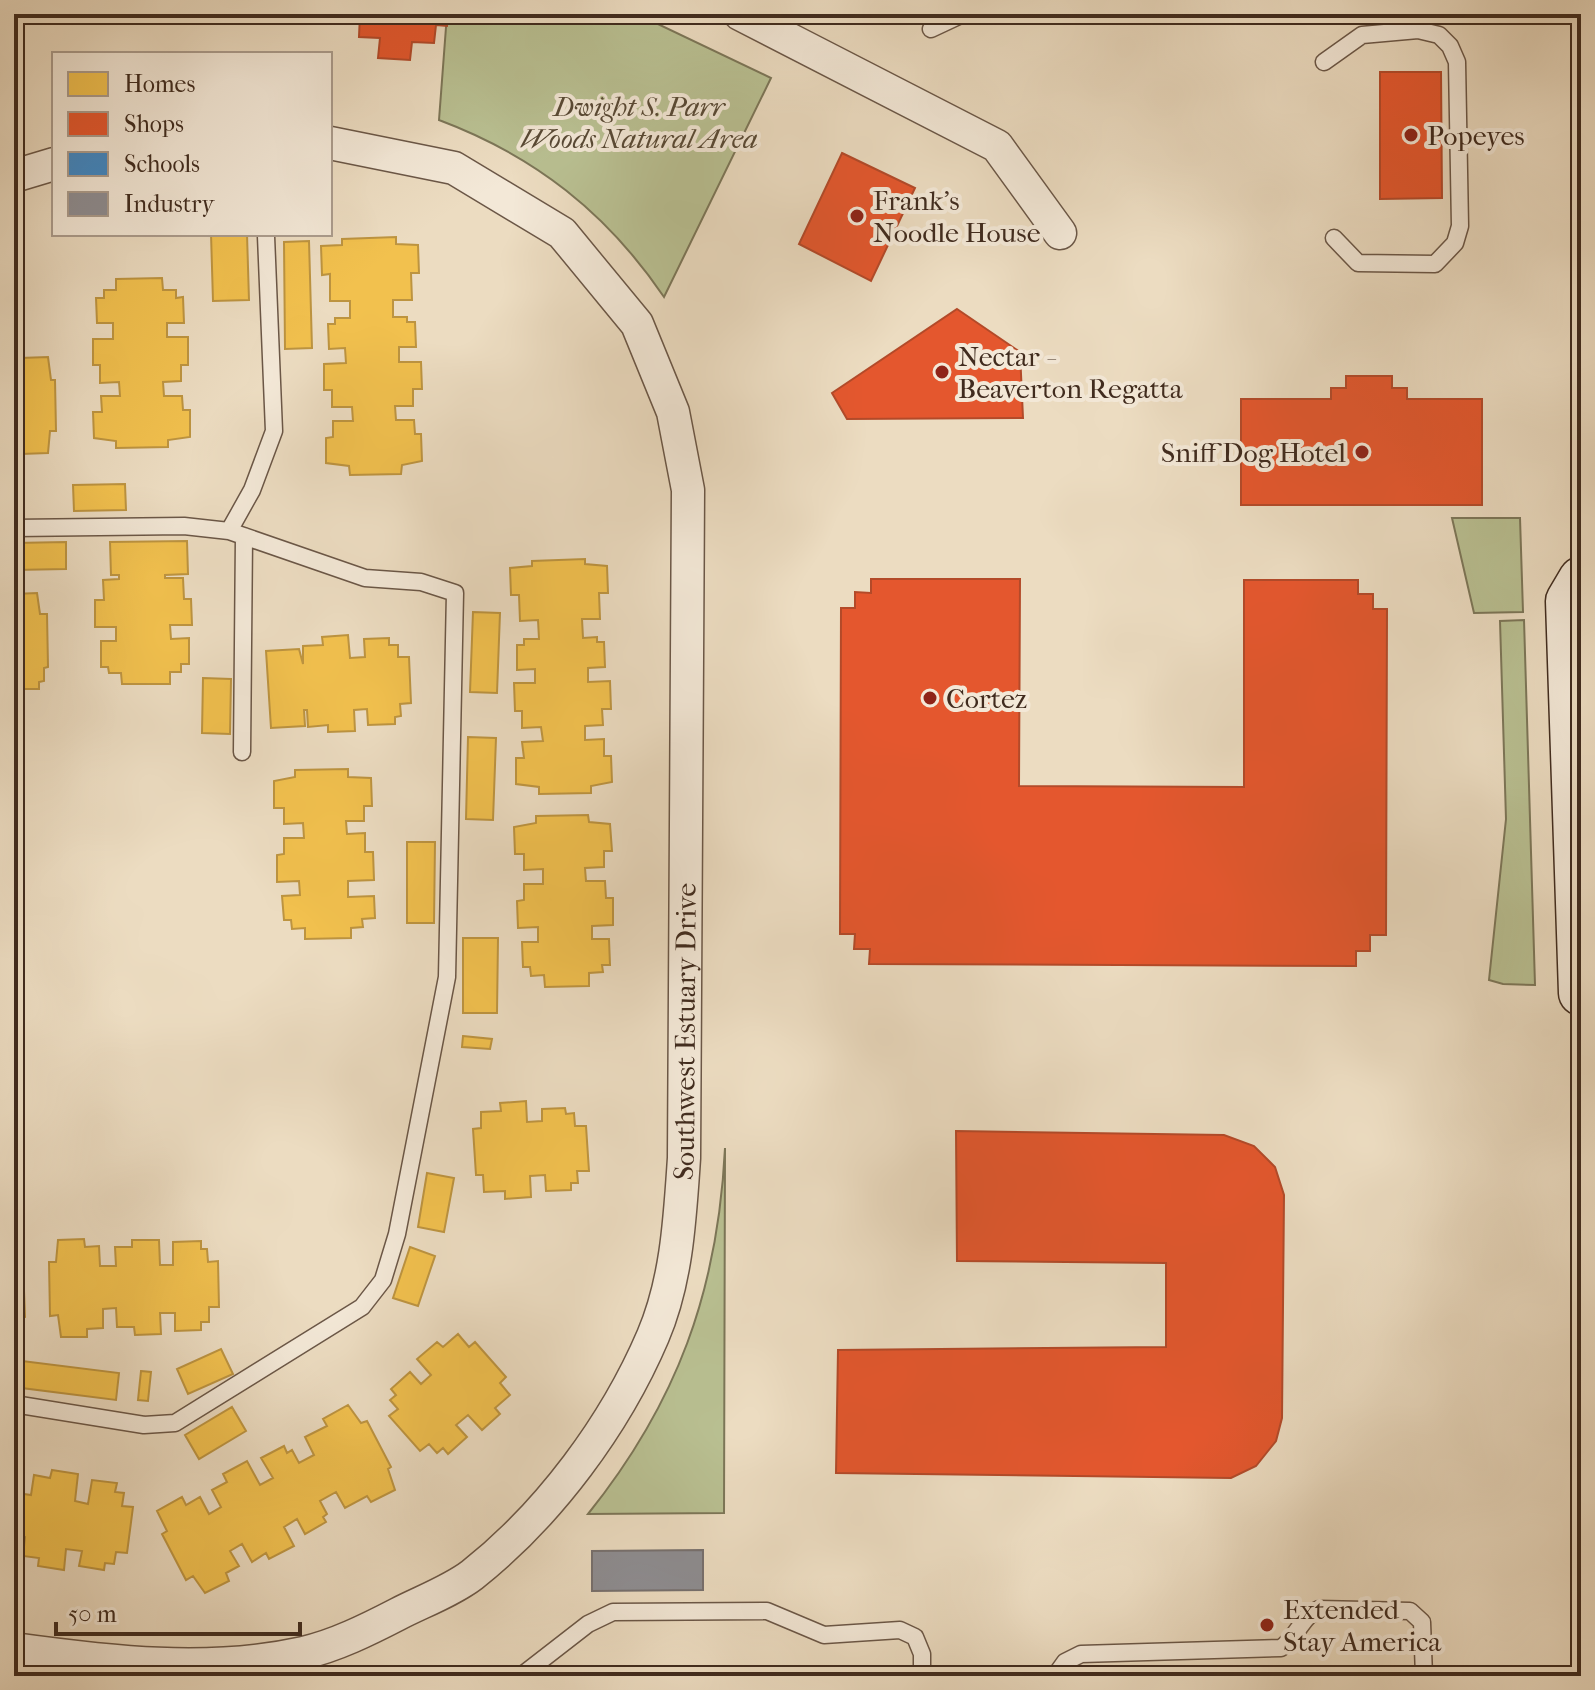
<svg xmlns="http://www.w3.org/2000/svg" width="1595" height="1690" font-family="'IM FELL French Canon',serif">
<rect width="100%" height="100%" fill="#ecdcc1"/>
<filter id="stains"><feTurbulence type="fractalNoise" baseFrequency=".0025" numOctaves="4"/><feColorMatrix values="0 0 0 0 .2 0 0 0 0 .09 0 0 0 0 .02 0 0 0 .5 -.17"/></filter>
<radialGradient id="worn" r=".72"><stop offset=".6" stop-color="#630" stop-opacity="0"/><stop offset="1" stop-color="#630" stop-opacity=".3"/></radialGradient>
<path fill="#b9c092" stroke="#7c7658" stroke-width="2" d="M447,14h190l134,64 -107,219c-57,-84 -129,-141 -225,-177z
M1452,518h68l3,94 -49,1z
M1524,620l11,365 -32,-1 -14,-4 17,-161 -6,-198z
M725,1148l-1,365 -136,1c89,-111 130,-223 137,-366z"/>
<path fill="#f2c14e" stroke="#bd9440" stroke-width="2" d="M211,234h36l2,66 -36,1z
M396,237v7l22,1 1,28h-8l1,27h-19v17h14v5h8l1,25h-17v15h22l1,27h-9v17h-18l1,14h18l1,14h6l1,27 -20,4 -1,9 -51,1 -1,-9 -23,-3v-25l7,-1v-16h20l-1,-14h-20v-17h-8v-26l22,-1 -1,-15 -16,1 -1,-25h7v-6h15v-17h-20v-27l-8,1 -1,-29 21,-1v-6z
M309,241l3,107 -27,1 -1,-107z
M162,278l1,12h13v8l7,-1 1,26h-17v14h21v28h-7v16l-18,1 1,14h18l1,14h7v27l-22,3v7l-52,1v-7l-22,-3 -1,-26h9l-1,-16h19l-1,-14 -19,1v-18h-7v-26h20v-16h-16l-1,-25h8v-8h12v-11z
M48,357l3,23h4l1,51h-6l-2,22 -27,1 -1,-9h-6v-79h6v-8z
M125,484l1,26 -52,1 -1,-26z
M187,541l1,33 -23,1v3h18l1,21h7l1,26h-22l1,14 18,-1v26h-8v8h-11v12h-48l-1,-11h-12l-1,-6h-7v-26h15v-14h-21v-27h9l-1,-20 16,-1v-4h-8l-1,-33z
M66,542v27l-52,1v-27z
M585,559v5l22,2 1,27h-9l1,26h-18l1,19 14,-1v5h7l1,25 -17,1v14l22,-1 1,28h-9l1,16 -18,1v14l19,-1v17h7l1,26 -21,4v7l-52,1v-7l-23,-3v-26h8l-2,-16 21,-1 -2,-14 -19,1v-17h-7l-1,-28h21v-14l-18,1v-25h7v-6h15l-1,-19 -18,1 -1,-26h-8l-1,-27 22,-2v-5z
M37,593l3,21h7l1,53 -4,1v13l-5,1v7h-25v-95z
M473,612l27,1 -3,80 -27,-1z
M348,635l2,23 15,-1 -1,-18 25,-1v7h9v12h11l2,46 -11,1 1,12 -6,1v7l-27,1 -1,-16 -13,1 1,21 -27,1v-7l-20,2 -1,-17h-3l1,16 -34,2 -5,-77 33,-2 4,15v-18l20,-1 -1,-8z
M203,678l28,1 -1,55 -28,-1z
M468,737l28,1 -3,82 -27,-1z
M348,769v8l23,1 1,28h-8v15h-18l1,13 18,-1v19h8l1,28 -26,1v16l26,-1 1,22 -13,1 1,8 -12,1v10l-46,1v-11l-13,1 -1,-9h-7l-2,-24 18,-1 -1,-14 -22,1v-27l7,-1v-16h20l-1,-15 -19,1v-16h-10v-27l21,-4v-7z
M588,815l1,7 21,2 2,27h-8v16l-19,1 1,13h19l1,17h7v27l-21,1v13h17l1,26h-8l1,7 -14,1v13l-44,1 -1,-12 -13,1 -1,-9h-7l-1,-25h16v-15l-20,1 -1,-27 7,-1v-16h19v-15l-19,1v-16h-9l-1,-27 22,-4v-7z
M407,842h28l-1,81h-27z
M463,938h35l-1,75h-34z
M463,1036l29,3 -2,10 -28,-2z
M526,1101l1,21 15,-1v-12l23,-1 1,6 8,-1 1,13h11l3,45h-12l1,12h-7v7l-25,1 -1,-16 -15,1 1,21 -26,2v-8l-21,1 -1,-17h-7l-3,-46 8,-1v-16l20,-1 -1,-8z
M427,1173l27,5 -10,54 -26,-5z
M14,1217h9v26h-8l-1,18z
M84,1239l1,8 14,-1 1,20h16l-1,-19h17v-7h27l1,25h13v-23l28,-1v8h6l1,13 10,-1 1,46h-10v15h-8v8l-26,1v-18h-15l1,21 -26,1 -1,-8h-17l-1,-19 -13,1v19l-16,1v8h-26l-3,-22 -8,1 -1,-54h7l2,-22z
M410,1247l25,9 -17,50 -25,-8z
M14,1275l3,16h7l1,26 -7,2h-4z
M458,1334l11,13 6,-5 31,35 -6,6 10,12 -15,13 5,6 -18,16 -14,-15 -12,10 11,12 -19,17 -5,-6 -6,5 -8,-9 -9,7 -31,-35 9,-7 -8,-9 6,-5 -5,-6 19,-17 11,12 10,-9 -14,-16 20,-17 6,5z
M221,1349l12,25 -45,20 -11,-25z
M14,1360l105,13 -3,27 -102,-13z
M141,1371l10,1 -3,29 -10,-1z
M348,1405l13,18 6,-2 24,46 -3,2 7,21 -24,12 -4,-6 -22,12 -9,-16 -16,9 7,13 -4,3 3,5 -21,12 -8,-15 -13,8 10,19 -25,13 -3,-6 -14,9 -10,-18 -12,7 9,15 -13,7 3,8 -24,12 -12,-17 -7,4 -24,-46 5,-3 -10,-20 25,-14 4,8 14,-8 9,17 12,-7 -9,-17 15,-8 -4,-8 24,-13 13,24 13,-7 -12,-20 23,-12 3,7 5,-3 7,13 15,-8 -9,-18 22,-11 -4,-7z
M232,1407l14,24 -47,28 -14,-24z
M52,1470l26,4 -3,27 13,3 4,-24 25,3 -2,9 9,1 -2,13 11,1 -6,46 -11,-1 -2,12 -9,-1 -1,7 -25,-4 3,-15 -16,-2 -2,21 -26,-4 1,-8 -16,-2 2,-19 -11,-2v-63l6,1 -3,20 14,2 3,-20 16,3z"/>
<path fill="#e4572e" stroke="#b34a29" stroke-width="2" d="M360,14h88l-1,12 -11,-1 -2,18 -22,-1 -2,18 -32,-2 2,-20 -21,-1z
M1380,72h61l1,126 -62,1z
M842,153l73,35 -44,93 -72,-37z
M957,309l63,43 3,66 -176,1 -15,-26z
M1346,376h46v12h15v11h75v106h-241v-106h90v-11h15z
M871,579h149l-1,207 225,1v-207h114v14h15v15h14l-1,326h-16v16h-14v15l-487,-2 1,-15h-16l1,-15h-15l1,-326h14v-16l16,1z
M956,1131l268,4 30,11 21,21 9,28 -2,223 -6,23 -20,25 -25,12 -395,-5 2,-123 328,-3v-84l-209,-2z"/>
<path fill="#3f88c5" stroke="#3f6c93" stroke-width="2" d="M14,14h110v4z"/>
<path fill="#8d8d92" stroke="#76706f" stroke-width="2" d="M703,1550v40l-111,1v-40z"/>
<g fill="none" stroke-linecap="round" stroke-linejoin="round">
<g stroke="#6b5747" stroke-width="19">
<path id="lane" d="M931,29l32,-15
M1324,62l38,-27 56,-5 21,5 11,11 7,16 3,164 -5,17 -20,21 -77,-1 -24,-25
M14,528l170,-2 45,5 136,47 56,4 34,11 -8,384 -50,257 -14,46 -21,27 -187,116 -31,2 -130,-21
M229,531l23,-41 22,-59 -8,-195
M242,752l2,-216
M304,1653l7,23
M521,1676l67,-52 25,-12 154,-1 57,24 76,-5 15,7 7,17v22
M1055,1676l10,-14 16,-8 200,-6c16,-11 21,-32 38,-39l91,2 12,11 2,54"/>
</g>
<g stroke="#6b5747" stroke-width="35">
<g id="street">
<path d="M740,14l257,132 63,87"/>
<path d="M14,176l40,-12"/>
<path id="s1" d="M14,1649c95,13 194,25 289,4 32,-7 66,-24 95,-39 23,-12 53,-23 74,-39 77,-61 143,-150 181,-239 24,-56 27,-119 31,-178l4,-668 -15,-78 -36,-88 -75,-91 -108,-65 -124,-25"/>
</g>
</g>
<g stroke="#402b1e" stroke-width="47">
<path id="secondary" d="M1581,579l-13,22 13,392"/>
</g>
<use href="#lane" stroke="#f3e8d7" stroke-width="16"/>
<use href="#street" stroke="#f3e8d7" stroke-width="32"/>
<use href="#secondary" stroke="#f3e8d7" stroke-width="44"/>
</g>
<g fill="#8f2418" stroke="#f3e8d7" stroke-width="3">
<circle cx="1411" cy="135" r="8"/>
<circle cx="857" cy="216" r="8"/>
<circle cx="942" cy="372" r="8"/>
<circle cx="1362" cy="452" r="8"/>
<circle cx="930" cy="698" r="8"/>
<circle cx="1267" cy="1625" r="8"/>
</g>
<g text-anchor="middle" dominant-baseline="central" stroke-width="8" stroke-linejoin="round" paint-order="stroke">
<g font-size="28" font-style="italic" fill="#584935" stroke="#f3e8d7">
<text x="639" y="106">Dwight S. Parr<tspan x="639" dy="32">Woods Natural Area</tspan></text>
</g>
<g font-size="28" fill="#402b1e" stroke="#f3e8d7" text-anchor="start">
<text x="1427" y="135">Popeyes</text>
<text x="873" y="200">Frank's<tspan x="873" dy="32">Noodle House</tspan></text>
<text x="958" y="356">Nectar -<tspan x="958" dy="32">Beaverton Regatta</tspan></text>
<text x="1346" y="452" text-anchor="end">Sniff Dog Hotel</text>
<text x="946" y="698">Cortez</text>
<text x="1283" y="1609">Extended<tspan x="1283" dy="32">Stay America</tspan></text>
</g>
<g font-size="28" fill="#402b1e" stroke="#f3e8d7">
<text stroke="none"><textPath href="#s1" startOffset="1088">Southwest Estuary Drive</textPath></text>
</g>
</g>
<rect width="1595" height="1690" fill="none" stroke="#ecdcc1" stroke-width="48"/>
<rect x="16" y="16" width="1563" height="1658" fill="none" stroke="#402b1e" stroke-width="4"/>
<rect x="24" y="24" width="1547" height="1642" fill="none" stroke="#402b1e" stroke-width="2"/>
<rect x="52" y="52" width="280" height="184" fill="#f3e8d7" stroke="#ab9c8d" stroke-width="2"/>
<rect x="68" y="72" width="40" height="24" fill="#f2c14e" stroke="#ab9c8d" stroke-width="2"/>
<text x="124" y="92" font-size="24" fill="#402b1e">Homes</text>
<rect x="68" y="112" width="40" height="24" fill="#e4572e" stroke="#ab9c8d" stroke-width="2"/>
<text x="124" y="132" font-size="24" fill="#402b1e">Shops</text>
<rect x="68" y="152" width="40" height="24" fill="#3f88c5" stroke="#ab9c8d" stroke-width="2"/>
<text x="124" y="172" font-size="24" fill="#402b1e">Schools</text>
<rect x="68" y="192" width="40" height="24" fill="#8d8d92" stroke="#ab9c8d" stroke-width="2"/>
<text x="124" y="212" font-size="24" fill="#402b1e">Industry</text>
<path d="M56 1622v12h244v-12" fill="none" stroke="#402b1e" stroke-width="4"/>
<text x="68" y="1622" font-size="24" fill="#402b1e" stroke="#f3e8d7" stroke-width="6" paint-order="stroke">50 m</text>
<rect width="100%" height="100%" filter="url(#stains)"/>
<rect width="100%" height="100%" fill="url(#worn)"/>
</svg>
